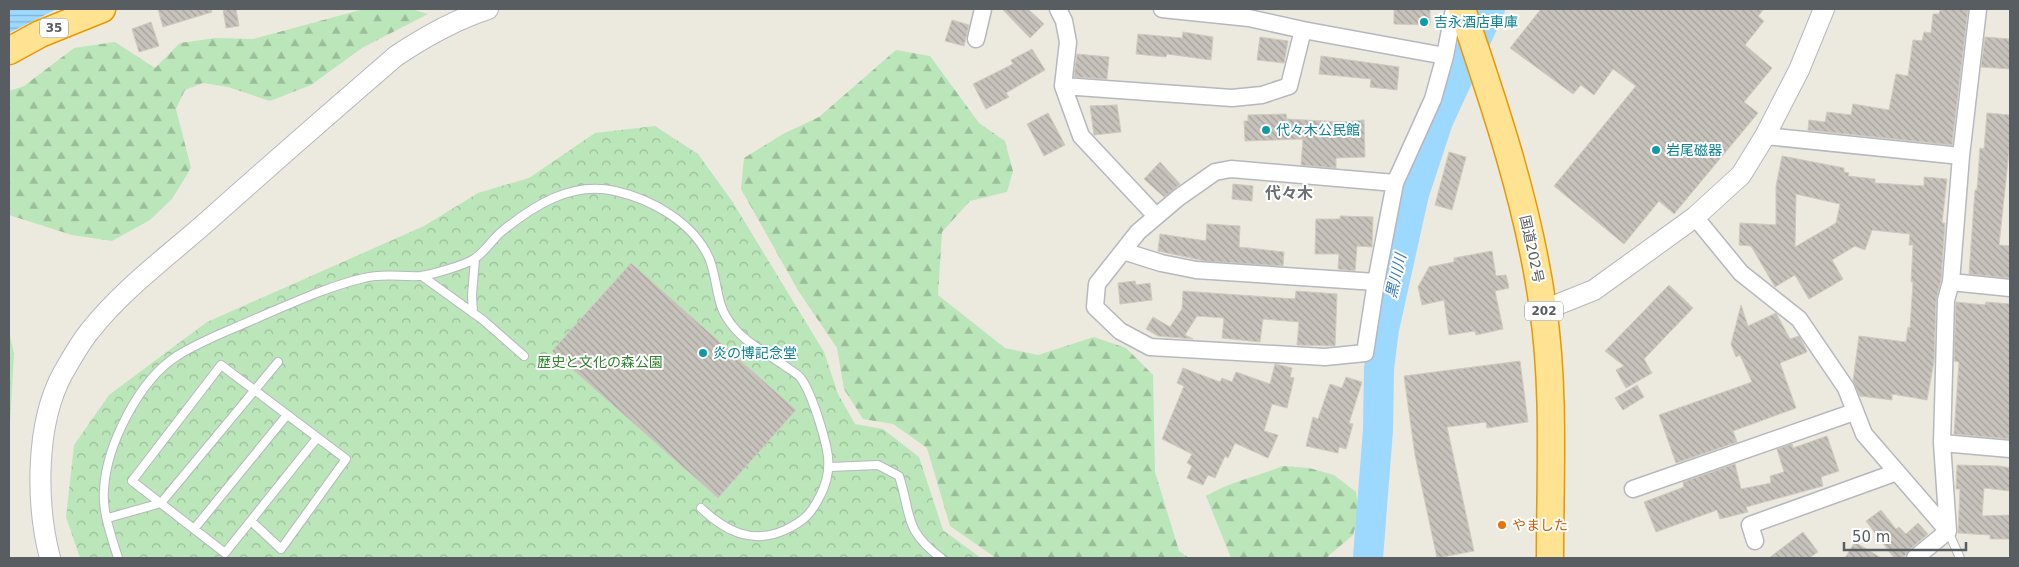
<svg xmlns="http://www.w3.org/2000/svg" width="2019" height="567" font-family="'DejaVu Sans','Noto Sans JP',sans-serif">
<defs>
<pattern id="forest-firs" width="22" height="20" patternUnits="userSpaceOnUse" patternTransform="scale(1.25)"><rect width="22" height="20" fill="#bbe6b9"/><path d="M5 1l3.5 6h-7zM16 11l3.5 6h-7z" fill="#9bbe9a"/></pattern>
<pattern id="park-crowns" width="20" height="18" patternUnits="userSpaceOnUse" patternTransform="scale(1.25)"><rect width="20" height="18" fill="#bbe6b9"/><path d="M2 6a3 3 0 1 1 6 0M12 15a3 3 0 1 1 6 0" fill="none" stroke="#9bbe9a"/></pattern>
<pattern id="water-rules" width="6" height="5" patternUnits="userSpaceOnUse" patternTransform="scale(1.25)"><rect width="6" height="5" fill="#9cd8ff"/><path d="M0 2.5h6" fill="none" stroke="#82b2d2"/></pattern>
<pattern id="building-back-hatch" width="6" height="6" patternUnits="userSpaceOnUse" patternTransform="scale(1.25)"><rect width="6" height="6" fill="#c7c3bc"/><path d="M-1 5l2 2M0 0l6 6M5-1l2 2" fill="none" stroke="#a4a29c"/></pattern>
</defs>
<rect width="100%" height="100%" fill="#ece9df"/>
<path fill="url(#forest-firs)" d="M364,9h47l17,5 -66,34 -51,37 -41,16 -42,-14 -25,-4 -18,7 -9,19 15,59 -19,31 -22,21 -38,21 -40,-6 -63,-20v-124l15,-5 50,-38 41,-6 40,26 25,-25 36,-5 37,1z
M896,50l34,6 49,67 26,18 8,30 -6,21 -37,9 -28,31 -4,63 67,53 33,7 56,-18 32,11 27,27 2,97 24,79 10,7h-193l-46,-32 -23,-78 -34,-24 -30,-5 -19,-30 -7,-41 -38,-56 -58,-103 3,-31 39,-24 36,-17z
M9,331l5,23 -5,89z
M1282,466l27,2 25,7 22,17 3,22 -6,21 -27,23h-95l-25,-62c23,-14 51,-19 76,-30z"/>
<path fill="url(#park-crowns)" d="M655,126l43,28 34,47 92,151 14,42 17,30 28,5 36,28 24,73 38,28h-901l-14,-41 8,-72 35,-50 98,-73 217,-96 54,-33 51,-15 66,-45z"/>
<path fill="url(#water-rules)" d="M9,9h48l-48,24z"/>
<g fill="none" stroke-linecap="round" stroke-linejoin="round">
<path stroke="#9cd8ff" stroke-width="30" d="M1368,558l10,-128 1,-61 5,-40 30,-135 24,-73 52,-112"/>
</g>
<path fill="url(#building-back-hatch)" stroke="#d1cabd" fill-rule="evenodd" d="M158,9h53l1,3 -49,15z
M223,9h13l3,17 -13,2z
M1002,9h26l16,15 -14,14z
M1394,9h36v16l-36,-1z
M1541,9h223l-6,7 6,5 -19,24 27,23 -28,34 14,11 -84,101 -15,-13 -35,43 -70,-58 82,-100 -23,-17 -19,26 -13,-10 -8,9 -63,-46z
M1940,9h28l-16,136 -144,-15 1,-10 16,2 2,-10 24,3 2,-11 36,6 7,-36 12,2 5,-36 9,1 2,-9 7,1 2,-19h6z
M952,20l17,5 -5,21 -19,-5z
M151,22l8,24 -20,6 -7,-23z
M1183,32l30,5 -2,23 -44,-6 -1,3 -30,-3 2,-20 44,4z
M1260,37l28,4 -4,22 -27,-3z
M1985,37l25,2v30l-29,-2z
M1032,49l13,21 -39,23 3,4 -23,12 -13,-25 40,-20 -2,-4z
M1077,54l32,3 -2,22 -33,-2z
M1321,56l78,11 -2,23 -27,-3 1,-8 -52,-5z
M1117,105l4,27 -27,3 -4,-29z
M1048,113l17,32 -21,11 -17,-32z
M1987,113l23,2v27l-11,103 11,1v32l-41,-4 6,-84h2l3,-42 4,1z
M1286,114l1,5 56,3 21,-2 1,37 -29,1v10l-35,-3 2,-26 -58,2 -1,-20h4v-6z
M1449,152l17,5 -14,53 -17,-5z
M1782,156l62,12v4l5,1 -1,3 27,3v4l49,3v-9l23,2 -5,44h3l-4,57 -5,20 -2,61 -7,39 -35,-6v6l-32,-4 -7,-15 6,-45 47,6 2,-15 2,1 3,-46h-2l2,-37h-4l1,-11 -38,-4 -7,20 -10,-4 -23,14 11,19 -34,20 -14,-24 -20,12 -24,-41 -12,-1 1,-22 36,2v-39zM1796,194l44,10 -4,19 -41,24z
M1160,162l20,22 -16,13 -20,-18z
M1233,184l20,2 -1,15 -20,-2z
M1340,216l33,1 -1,30 -15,-1 -2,25 -17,-2 1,-15h-24l1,-35h24z
M1207,224l33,2 -1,21 45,5 -1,14 -78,-5 -47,-10 2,-17 46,7z
M1492,251l4,25 10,-1 3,13 -14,3 8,38 -27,6 -1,-4 -26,4 -5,-35 -22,5 -4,-18 11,-20 25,-5v-4z
M631,263l165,147 -78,88 -166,-147z
M1135,281l1,4 14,-2 2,17 -32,4 -2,-21z
M1669,285l24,23 -49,51 8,14 -26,15 -10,-18 8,-4 -19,-15z
M1183,291l112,8 1,-8 41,3 -2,52 -38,-1 2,-23 -36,-3 -3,23 -38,-4 2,-20 -27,-2 -12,19 8,4 -35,-3 -12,-7 7,-12 17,10 12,-18z
M1956,302l29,3 1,-3 24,2v135l-56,-5 5,-72 -5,-1z
M1741,305l7,21 28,-13 14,26 9,-3 5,9 3,7 -27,11 16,45 -63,23 4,11 -61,21 -17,-48 93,-33 -12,-27 -4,2 -5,-13z
M1520,361l8,61 -41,6 -1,-6 -39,5 27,124 -37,7 -22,-103 -11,-79z
M1275,364l17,4 -2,9 4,1 -7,30 -15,-4 -8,27 14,4 -10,23 -33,-15 -7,15 -3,-2 -10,22 -7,-3 -5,10 -16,-7 5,-12 -5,-3 5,-9 -30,-15 22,-53 -7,-3 6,-15 37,14 2,-4 10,4 4,-10 34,12z
M1346,377l16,5 -13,41 4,1 -7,25 -7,-2 -1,6 -32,-7 7,-29 5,2 12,-35 12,4z
M1637,385l7,12 -21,13 -8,-12z
M1827,436l12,35 -18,6 2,9 -77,21 2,5 -28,7 -3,-9 -61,22 -12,-30 40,-15 -1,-5 52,-18 6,25 30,-6 -1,-7 14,-4 -7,-23 15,-5 1,4z
M1957,465l43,1 10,2v23l-26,-3 -2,28 28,-1v24h-20v-4l-32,-2 2,-44h-4z
M1881,510l15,19 3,-2 7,7 12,-11 10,11 -19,16 -6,8h-9l-28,-37z
M1803,532l15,20 -9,6h-40z
M1855,542l26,16h-36z"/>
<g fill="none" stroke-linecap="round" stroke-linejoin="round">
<g stroke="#b5b8bd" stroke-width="10">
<path id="service" d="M422,276l61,44 41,36
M473,313l-1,-18 3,-36
M830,467l48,-2 21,11c13,40 4,53 42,82
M108,518l53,-15 117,-141
M251,521l30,28 65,-90 -125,-94 -89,116 93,72 92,-115
M194,529l93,-114
M1948,531l12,27
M118,558c-6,-20 -16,-46 -14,-68 2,-44 35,-110 73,-134 25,-16 54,-26 80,-38 33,-14 72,-32 107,-40 19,-5 37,-1 56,-2 11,-1 45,-11 54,-17 10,-6 18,-19 27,-27 32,-26 70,-51 114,-41 36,8 78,31 94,67 8,18 7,44 18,60 14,23 37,33 58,48 4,3 11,7 15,11 8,10 14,28 18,40 9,29 17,51 2,79 -9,18 -16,25 -35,34 -33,15 -60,1 -84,-22"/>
</g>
<g stroke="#b5b8bd" stroke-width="19">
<path id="minor" d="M1058,9l6,12 4,21 -5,44 18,50 75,80
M1162,9l87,9 54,12 142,26
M976,39l7,-30
M1063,86l169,12 30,-3 27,-9 14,-56
M1765,136l196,20
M1395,183l-164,-14 -16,3 -37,26 -40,34 -41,52 -2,23 25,24 30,16 175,10 40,-4 11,-71 19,-99 38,-84 12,-43 9,-47
M1695,217l46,56 58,46 47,69 18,46 84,97
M1123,251l38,12 35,7 180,12
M1951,282l59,6
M1942,443l68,6
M1633,489l221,-77
M1948,531l-6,-88 4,-143 5,-18 10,-126 17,-147
M1755,541l-5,-16 147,-53
M1915,558l33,-27"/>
</g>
<g stroke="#b5b8bd" stroke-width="22">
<path id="tertiary" d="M1544,310l50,-20 101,-73 46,-42 24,-39 34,-66 25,-61
M50,558c-14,-54 -15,-134 13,-185 7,-12 17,-30 26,-41 31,-40 75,-73 113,-106 64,-57 129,-114 194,-170 30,-20 58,-36 92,-47"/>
</g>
<g stroke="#eb9700" stroke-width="29">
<path id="trunk" d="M1462,9c33,97 67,197 81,299 12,82 7,168 7,250
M9,51l31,-17 62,-25"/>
</g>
<use href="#service" stroke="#fff" stroke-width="8"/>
<use href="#minor" stroke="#fff" stroke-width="16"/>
<use href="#tertiary" stroke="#fff" stroke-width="20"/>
<use href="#trunk" stroke="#ffe392" stroke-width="26"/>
</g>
<g fill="#0f9aa8" stroke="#fff" stroke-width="2">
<circle cx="1424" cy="22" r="5"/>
<circle cx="1266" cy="130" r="5"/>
<circle cx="1656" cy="150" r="5"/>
<circle cx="703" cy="353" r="5"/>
</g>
<circle fill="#e8710a" stroke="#fff" stroke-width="2" cx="1502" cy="525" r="5"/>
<g text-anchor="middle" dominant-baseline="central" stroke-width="4" stroke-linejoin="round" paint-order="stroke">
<g fill="#fff" stroke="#8a8e90" stroke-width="1">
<rect x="40" y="18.5" width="28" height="19" rx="4"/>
<rect x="1525" y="301.5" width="38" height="19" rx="4"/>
</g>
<g font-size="12" font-weight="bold" fill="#585d61">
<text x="54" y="28">35</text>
<text x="1544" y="311">202</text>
</g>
<g font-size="14" fill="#0d838f" stroke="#fff" text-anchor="start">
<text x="1434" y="22">吉永酒店車庫</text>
<text x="1276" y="130">代々木公民館</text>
<text x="1666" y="150">岩尾磁器</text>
<text x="713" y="353">炎の博記念堂</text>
</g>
<g font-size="14" fill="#585d61" stroke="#fff">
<text transform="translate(1532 249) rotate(78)">国道202号</text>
</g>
<g font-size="14" fill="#2e822e" stroke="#fff">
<text x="600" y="362">歴史と文化の森公園</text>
</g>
<g font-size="14" fill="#c56008" stroke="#fff" text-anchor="start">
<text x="1512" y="525">やました</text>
</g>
<g font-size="15" font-style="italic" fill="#3579b6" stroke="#fff">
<text transform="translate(1396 276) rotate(-77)">黒川川</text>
</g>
<g font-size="16" font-weight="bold" fill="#696f73" stroke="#fff">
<text x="1289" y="193">代々木</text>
</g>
</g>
<rect width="2019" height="567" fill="none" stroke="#585d61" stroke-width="20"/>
<path d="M1844 542v8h122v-8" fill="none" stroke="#585d61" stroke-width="2.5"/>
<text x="1852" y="542" font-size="15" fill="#585d61" stroke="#ffffff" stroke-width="4" paint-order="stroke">50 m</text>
</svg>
